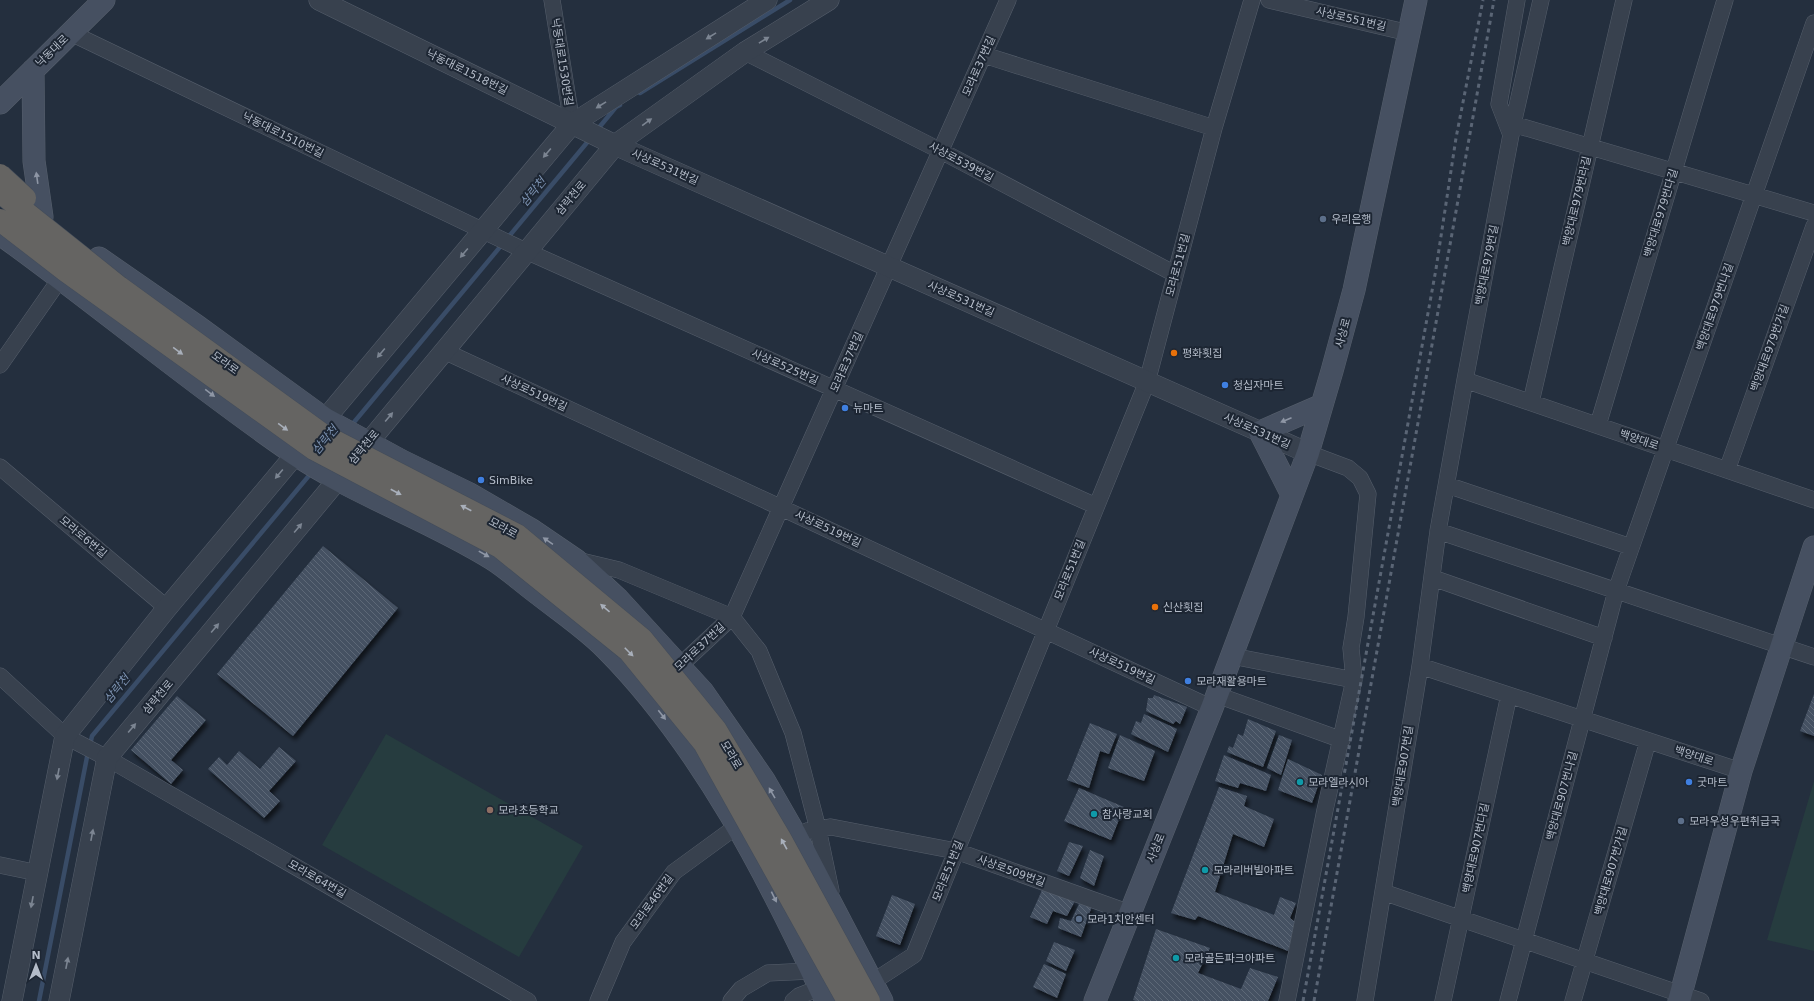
<svg xmlns="http://www.w3.org/2000/svg" width="1814" height="1001" font-family="'DejaVu Sans','Noto Sans KR',sans-serif">
<defs>
<pattern id="building-back-hatch" width="6" height="6" patternUnits="userSpaceOnUse"><rect width="6" height="6" fill="#455162"/><path d="M-1 5l2 2M0 0l6 6M5-1l2 2" fill="none" stroke="#5d6877"/></pattern>
<filter id="shadow"><feDropShadow dx="2.5" dy="4.5" stdDeviation="2" flood-color="#0009"/></filter>
</defs>
<rect width="100%" height="100%" fill="#242f3e"/>
<path fill="#263c3f" d="M386,734l197,112 -64,111 -197,-112z
M1814,781v170l-47,-11z"/>
<g fill="none" stroke-linecap="round" stroke-linejoin="round">
<path stroke="#394c67" stroke-width="4.5" d="M640,93l150,-93
M597,130l19,-23 4,-2
M350,427l240,-288
M90,745l2,-9 220,-264
M39,1001l49,-249"/>
</g>
<path fill="url(#building-back-hatch)" filter="url(#shadow)" d="M323,546l75,62 -105,128 -76,-62z
M1814,694v42l-14,-5z
M1154,695l33,12 -7,17 -4,-3 -3,3 -27,-13 2,-13h5z
M177,696l29,24 -35,40 12,10 -12,14 -40,-34z
M1144,714l33,15 -9,23 -37,-18 5,-13 5,2z
M1248,719l28,12 -13,36 -36,-15 2,-6 4,2 5,-14 5,2z
M1090,723l27,11 -8,20 -9,-3 -11,37 -22,-8z
M1120,735l35,16 -11,30 -36,-13z
M1279,735l13,5 -11,35 -14,-7z
M279,747l17,14 -27,30 11,10 -16,17 -56,-49 11,-12 8,8 12,-14 21,18z
M1224,755l47,20 -5,16 -26,-8 -2,5 -23,-7z
M1288,759l34,16 -10,28 -34,-13z
M1219,787l28,9 -3,10 30,13 -10,28 -31,-13 -18,58 59,23 6,-18 16,6 -6,15 6,5 -8,28 -90,-35 -3,4 -24,-7z
M1079,788l45,19 -13,33 -47,-19z
M1069,842l14,4 -14,30 -12,-5z
M1090,850l14,6 -10,30 -14,-8z
M1043,888l32,13 -8,15 -14,-5 -6,13 -17,-7z
M892,895l23,9 -15,41 -24,-9z
M1080,902l12,4 -11,31 -23,-9 2,-10 11,3z
M1156,929l54,19 -12,25 43,16 9,-21 28,9 -10,24h-132l-3,-1z
M1054,942l21,8 -9,21 -20,-10z
M1044,964l22,10 -9,24 -24,-11z"/>
<g fill="none" stroke-linecap="round" stroke-linejoin="round">
<g stroke="#565f6c" stroke-width="17">
<path id="minor" d="M552,0l20,124
M1269,0l140,33
M71,33l446,214 579,259
M745,52l196,99 234,123
M984,55l230,73
M1513,124l301,89
M1511,135l-12,-31 18,-104
M444,351l768,357
M0,365l60,-86
M1465,380l349,120
M1531,402l93,-402
M1598,425l127,-425
M0,467l167,141
M1727,470l87,-244
M1447,485l184,62
M1438,531l376,126
M577,560l42,10 113,47 27,34 34,82 25,96 13,62
M1433,578l171,60
M1232,656l122,24
M1420,666l321,105
M672,673l60,-56 276,-617
M0,676l65,60 42,22 421,243
M1217,695l125,45
M807,831l24,-4 125,24 174,62
M0,865l38,8
M1383,892l318,109
M871,983l43,-28 233,-573 67,-254 38,-128
M598,1001l25,-59 51,-70 63,-46
M731,1001l10,-12 27,-16 43,-2
M793,1001l6,-5 20,-8
M1287,1001l38,-191 29,-130 -3,-32 5,-31 12,-123 -8,-16 -12,-10 -40,-15
M1365,1001l55,-335 18,-135 27,-151 48,-256 28,-124
M1443,1001l66,-306
M1508,1001l108,-410 198,-568
M1573,1001l75,-260"/>
</g>
<g stroke="#565f6c" stroke-width="21">
<path id="tertiary" d="M319,0l296,145 693,308
M12,1001l53,-265 102,-128 405,-484 195,-124
M59,1001l48,-243 508,-613 130,-93 84,-52"/>
</g>
<g stroke="#565f6c" stroke-width="23">
<path id="secondary" d="M0,103l104,-103
M18,215l13,-2 11,4 -8,-56 -1,-91
M0,234c99,71 192,150 293,219 62,42 135,66 199,106 16,10 31,24 46,35 23,18 47,34 68,55 96,97 163,229 220,352
M99,258l98,68 128,93 77,42 66,32 64,37 44,30 42,39 85,93 61,88 31,54 87,167
M1292,495l-32,-63 62,-27
M1095,1001l117,-293 96,-255 24,-82 22,-81 62,-290
M1679,1001l62,-230 73,-224"/>
</g>
<use href="#minor" stroke="#38414e" stroke-width="16"/>
<use href="#tertiary" stroke="#38414e" stroke-width="20"/>
<use href="#secondary" stroke="#465061" stroke-width="22"/>
<path stroke="#5a6575" stroke-width="3" stroke-dasharray="4 4" stroke-linecap="butt" d="M1303,1001l133,-732 20,-131 27,-138
M1314,1001l180,-1001"/>
<g stroke="#434c59" stroke-width="23" stroke-linecap="butt">
<path id="trunk-bridge" d="M0,175l25,23
M0,192l119,95 204,148 194,100 125,104 74,91 64,108 89,163
M0,220l66,51 248,178 186,98 129,104 75,92 144,258"/>
</g>
<use href="#trunk-bridge" stroke="#656462" stroke-width="22"/>
</g>
<defs><path id="oneway-solid" d="M-6-.8H1V-3.2L6.5 0L1 3.2V.8H-6Z"/></defs>
<g fill="#7c8592">
<use href="#oneway-solid" transform="translate(711 36) rotate(148)"/>
<use href="#oneway-solid" transform="translate(764 40) rotate(-31)"/>
<use href="#oneway-solid" transform="translate(601 105) rotate(148)"/>
<use href="#oneway-solid" transform="translate(647 122) rotate(-36)"/>
<use href="#oneway-solid" transform="translate(547 153) rotate(130)"/>
<use href="#oneway-solid" transform="translate(464 253) rotate(130)"/>
<use href="#oneway-solid" transform="translate(381 353) rotate(130)"/>
<use href="#oneway-solid" transform="translate(389 417) rotate(-50)"/>
<use href="#oneway-solid" transform="translate(279 474) rotate(130)"/>
<use href="#oneway-solid" transform="translate(298 528) rotate(-50)"/>
<use href="#oneway-solid" transform="translate(215 628) rotate(-50)"/>
<use href="#oneway-solid" transform="translate(132 728) rotate(-50)"/>
<use href="#oneway-solid" transform="translate(58 774) rotate(101)"/>
<use href="#oneway-solid" transform="translate(92 835) rotate(-79)"/>
<use href="#oneway-solid" transform="translate(32 902) rotate(101)"/>
<use href="#oneway-solid" transform="translate(67 963) rotate(-79)"/>
</g>
<g fill="#8e96a5">
<use href="#oneway-solid" transform="translate(37 178) rotate(-98)"/>
<use href="#oneway-solid" transform="translate(210 393) rotate(37)"/>
<use href="#oneway-solid" transform="translate(1286 420) rotate(157)"/>
<use href="#oneway-solid" transform="translate(548 541) rotate(-146)"/>
<use href="#oneway-solid" transform="translate(484 554) rotate(29)"/>
<use href="#oneway-solid" transform="translate(662 715) rotate(52)"/>
<use href="#oneway-solid" transform="translate(772 793) rotate(-120)"/>
<use href="#oneway-solid" transform="translate(774 897) rotate(64)"/>
</g>
<g fill="#a8afba">
<use href="#oneway-solid" transform="translate(178 351) rotate(36)"/>
<use href="#oneway-solid" transform="translate(283 427) rotate(36)"/>
<use href="#oneway-solid" transform="translate(396 492) rotate(28)"/>
<use href="#oneway-solid" transform="translate(466 508) rotate(-153)"/>
<use href="#oneway-solid" transform="translate(605 608) rotate(-140)"/>
<use href="#oneway-solid" transform="translate(629 652) rotate(45)"/>
<use href="#oneway-solid" transform="translate(784 844) rotate(-119)"/>
</g>
<g fill="#5c6f8a" stroke="#1d2633" stroke-width="1.5">
<circle cx="1323" cy="219" r="4"/>
<circle cx="1681" cy="821" r="4"/>
<circle cx="1079" cy="919" r="4"/>
</g>
<g fill="#e8710a" stroke="#1d2633" stroke-width="1.5">
<circle cx="1174" cy="353" r="4"/>
<circle cx="1155" cy="607" r="4"/>
</g>
<g fill="#3f7fe0" stroke="#1d2633" stroke-width="1.5">
<circle cx="1225" cy="385" r="4"/>
<circle cx="845" cy="408" r="4"/>
<circle cx="481" cy="480" r="4"/>
<circle cx="1188" cy="681" r="4"/>
<circle cx="1689" cy="782" r="4"/>
</g>
<g fill="#0f9aa8" stroke="#1d2633" stroke-width="1.5">
<circle cx="1300" cy="782" r="4"/>
<circle cx="1094" cy="814" r="4"/>
<circle cx="1205" cy="870" r="4"/>
<circle cx="1176" cy="958" r="4"/>
</g>
<circle fill="#8d6e63" stroke="#1d2633" stroke-width="1.5" cx="490" cy="810" r="4"/>
<g text-anchor="middle" dominant-baseline="central" stroke-width="4" stroke-linejoin="round" paint-order="stroke">
<g font-size="11" fill="#b4bcc9" stroke="#1d2633">
<text transform="translate(1351 19) rotate(13)">사상로551번길</text>
<text transform="translate(52 51) rotate(-44)">낙동대로</text>
<text transform="translate(562 62) rotate(81)">낙동대로1530번길</text>
<text transform="translate(979 66) rotate(-66)">모라로37번길</text>
<text transform="translate(467 72) rotate(26)">낙동대로1518번길</text>
<text transform="translate(283 135) rotate(26)">낙동대로1510번길</text>
<text transform="translate(961 162) rotate(28)">사상로539번길</text>
<text transform="translate(665 167) rotate(24)">사상로531번길</text>
<text transform="translate(571 198) rotate(-50)">삼락천로</text>
<text transform="translate(1577 201) rotate(-77)">백양대로979번라길</text>
<text transform="translate(1661 213) rotate(-73)">백양대로979번다길</text>
<text transform="translate(1178 265) rotate(-75)">모라로51번길</text>
<text transform="translate(1487 265) rotate(-79)">백양대로979번길</text>
<text transform="translate(961 299) rotate(24)">사상로531번길</text>
<text transform="translate(1715 307) rotate(-71)">백양대로979번나길</text>
<text transform="translate(1343 333) rotate(-75)">사상로</text>
<text transform="translate(1770 348) rotate(-70)">백양대로979번가길</text>
<text transform="translate(847 362) rotate(-66)">모라로37번길</text>
<text transform="translate(225 363) rotate(36)">모라로</text>
<text transform="translate(785 367) rotate(24)">사상로525번길</text>
<text transform="translate(534 393) rotate(25)">사상로519번길</text>
<text transform="translate(1257 431) rotate(24)">사상로531번길</text>
<text transform="translate(1639 440) rotate(19)">백양대로</text>
<text transform="translate(364 447) rotate(-50)">삼락천로</text>
<text transform="translate(503 528) rotate(29)">모라로</text>
<text transform="translate(828 529) rotate(25)">사상로519번길</text>
<text transform="translate(83 537) rotate(40)">모라로6번길</text>
<text transform="translate(1070 570) rotate(-68)">모라로51번길</text>
<text transform="translate(700 647) rotate(-43)">모라로37번길</text>
<text transform="translate(1122 666) rotate(25)">사상로519번길</text>
<text transform="translate(158 697) rotate(-50)">삼락천로</text>
<text transform="translate(731 755) rotate(59)">모라로</text>
<text transform="translate(1694 756) rotate(18)">백양대로</text>
<text transform="translate(1403 766) rotate(-81)">백양대로907번길</text>
<text transform="translate(1562 796) rotate(-75)">백양대로907번나길</text>
<text transform="translate(1156 848) rotate(-68)">사상로</text>
<text transform="translate(1476 848) rotate(-78)">백양대로907번다길</text>
<text transform="translate(948 871) rotate(-68)">모라로51번길</text>
<text transform="translate(1011 871) rotate(20)">사상로509번길</text>
<text transform="translate(1611 871) rotate(-74)">백양대로907번가길</text>
<text transform="translate(317 879) rotate(30)">모라로64번길</text>
<text transform="translate(652 902) rotate(-54)">모라로46번길</text>
</g>
<g font-size="11" fill="#b4bcc9" stroke="#1d2633" text-anchor="start">
<text x="1331" y="219">우리은행</text>
<text x="1182" y="353">평화횟집</text>
<text x="1233" y="385">청십자마트</text>
<text x="853" y="408">뉴마트</text>
<text x="489" y="480">SimBike</text>
<text x="1163" y="607">신산횟집</text>
<text x="1196" y="681">모라재활용마트</text>
<text x="1308" y="782">모라엘라시아</text>
<text x="1697" y="782">굿마트</text>
<text x="498" y="810">모라초등학교</text>
<text x="1102" y="814">참사랑교회</text>
<text x="1689" y="821">모라우성우편취급국</text>
<text x="1213" y="870">모라리버빌아파트</text>
<text x="1087" y="919">모라1치안센터</text>
<text x="1184" y="958">모라골든파크아파트</text>
</g>
<g font-size="12" font-style="italic" fill="#7c92b1" stroke="#1d2633">
<text transform="translate(533 192) rotate(-50)">삼락천</text>
<text transform="translate(325 440) rotate(-50)">삼락천</text>
<text transform="translate(117 689) rotate(-50)">삼락천</text>
</g>
</g>
<g transform="translate(36 965)" stroke="#1d2633" stroke-width="3" paint-order="stroke">
<path d="M0-3L7 15L0 10L-7 15Z" fill="#b4bcc9"/>
<text y="-6" font-size="11" font-weight="bold" text-anchor="middle" fill="#b4bcc9">N</text>
</g>
</svg>
